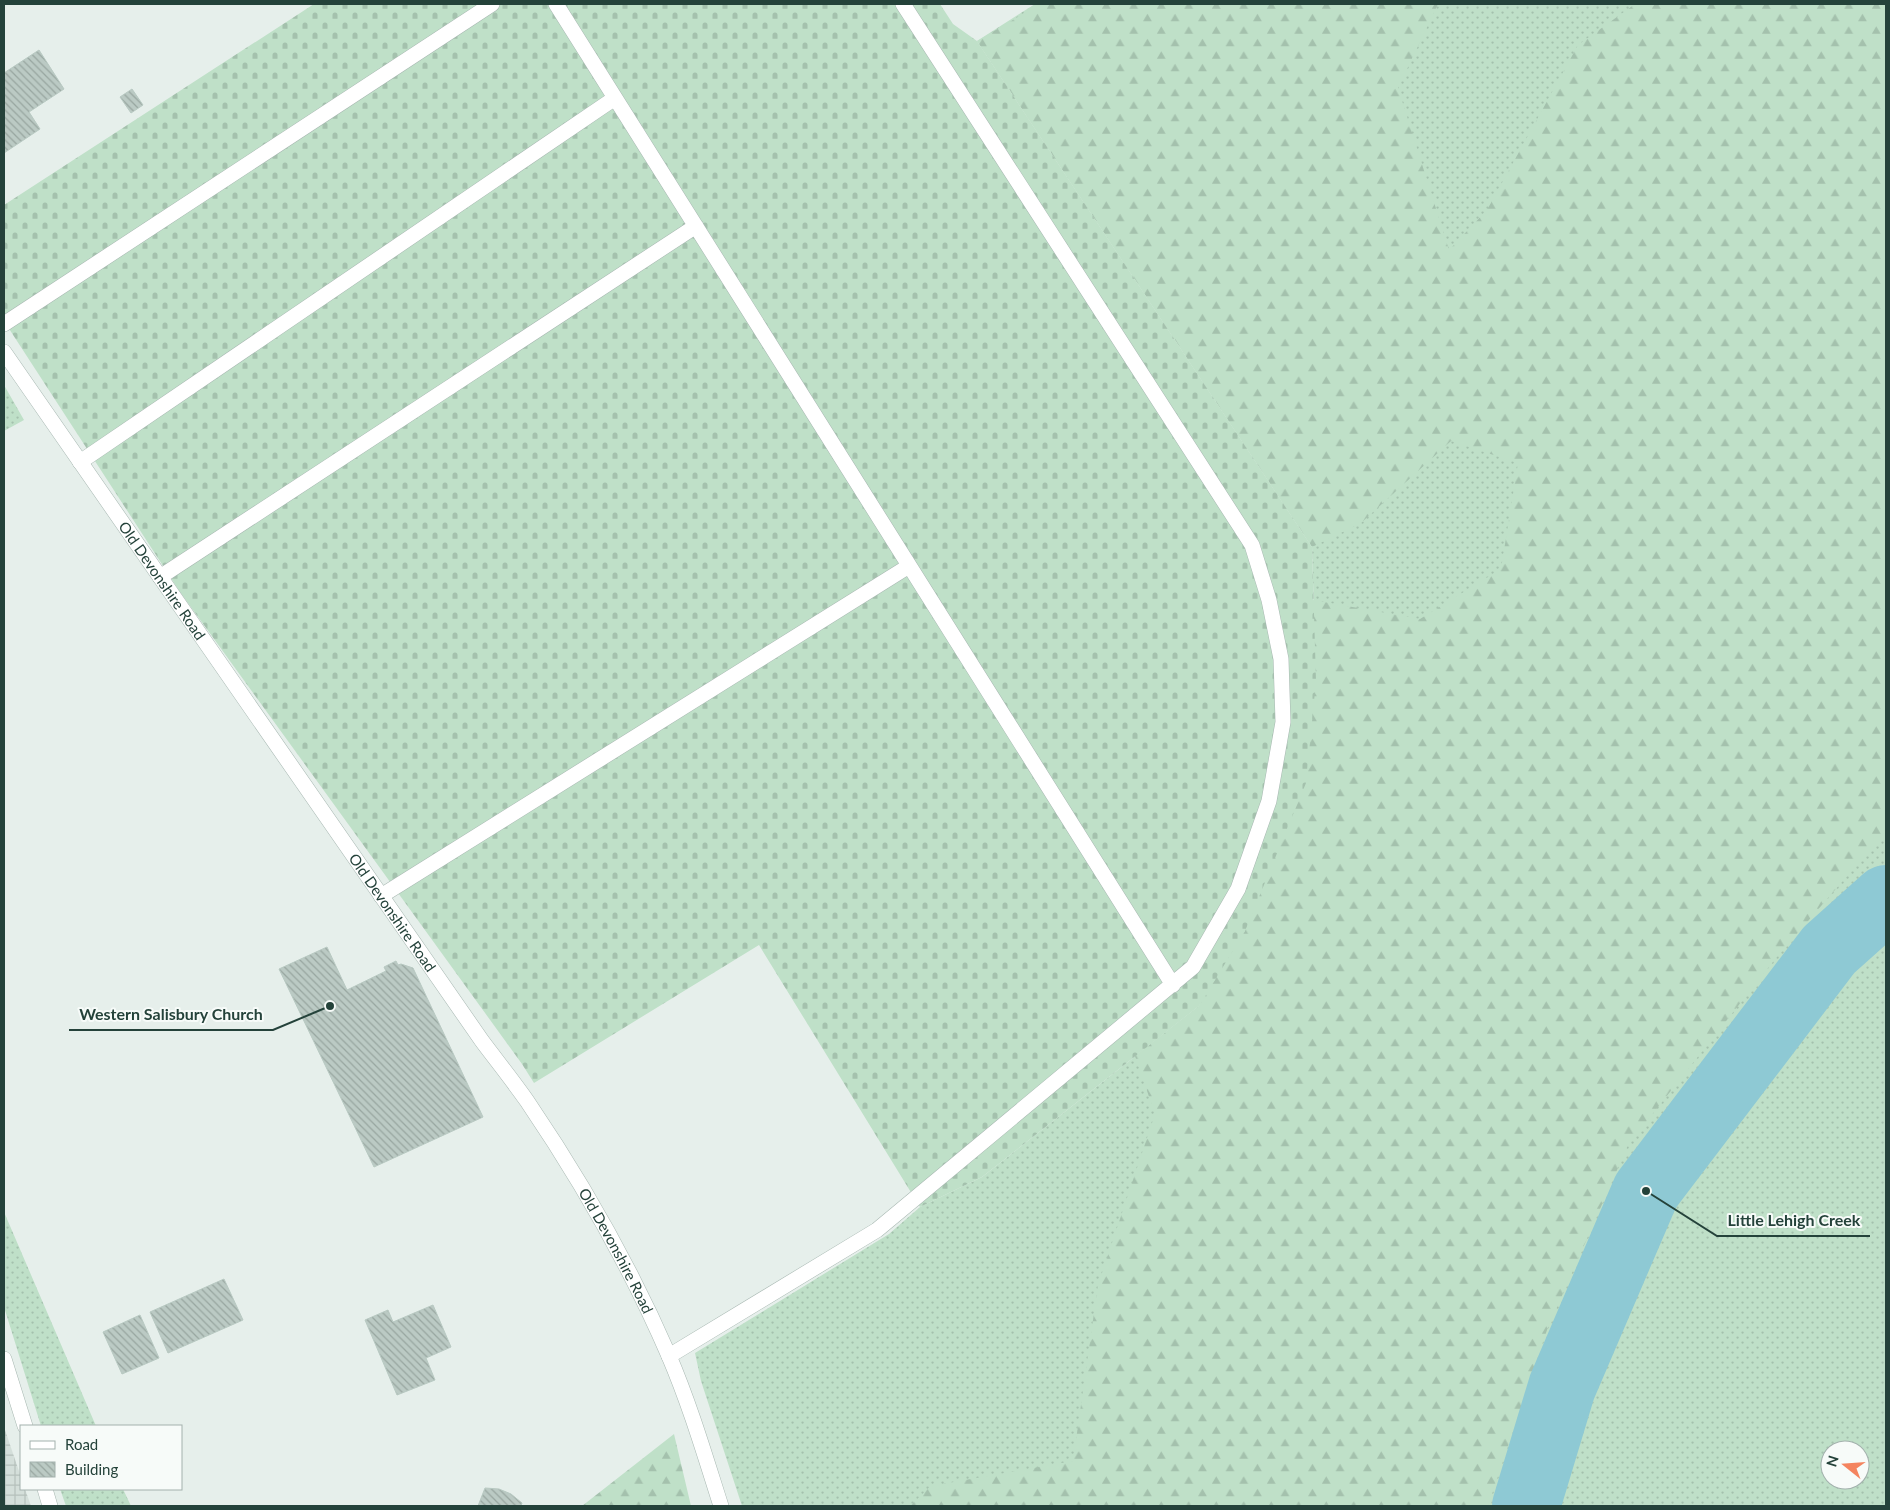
<svg xmlns="http://www.w3.org/2000/svg" width="1890" height="1510" font-family="Lato,sans-serif">
<defs>
<pattern id="industrial-grid" width="8" height="8" patternUnits="userSpaceOnUse" patternTransform="scale(1.25)"><rect width="8" height="8" fill="#d4dfda"/><path d="M0 4h8M4 0v8" fill="none" stroke="#b6c1bc"/></pattern>
<pattern id="grass-dots" width="8" height="8" patternUnits="userSpaceOnUse" patternTransform="scale(1.25)"><rect width="8" height="8" fill="#bfe0c8"/><path d="M2 2h.1M6 6h.1" fill="none" stroke="#a4c1ad" stroke-width="1.8" stroke-linecap="round"/></pattern>
<pattern id="forest-firs" width="22" height="20" patternUnits="userSpaceOnUse" patternTransform="scale(1.25)"><rect width="22" height="20" fill="#bfe0c8"/><path d="M5 1l3.5 6h-7zM16 11l3.5 6h-7z" fill="#a4c1ad"/></pattern>
<pattern id="cemetery-stones" width="16" height="16" patternUnits="userSpaceOnUse" patternTransform="scale(1.25)"><rect width="16" height="16" fill="#bfe0c8"/><path d="M2 7V4a2 2 0 0 1 4 0v3zM10 15v-3a2 2 0 0 1 4 0v3z" fill="#a4c1ad"/></pattern>
<pattern id="building-back-hatch" width="6" height="6" patternUnits="userSpaceOnUse" patternTransform="scale(1.25)"><rect width="6" height="6" fill="#bbcac4"/><path d="M-1 5l2 2M0 0l6 6M5-1l2 2" fill="none" stroke="#98a6a0"/></pattern>
</defs>
<rect width="100%" height="100%" fill="#e6efeb"/>
<path fill="url(#industrial-grid)" d="M4,1427l17,50v12h4l6,17h-27z"/>
<path fill="url(#grass-dots)" fill-rule="evenodd" d="M1035,4h851v1502h-1144l-41,-125 -6,-28 194,-119 31,-27 62,-30 217,-171 117,-325 -4,-134 -335,-506zM1830,1450h30v30h-30z
M4,385l20,35 -20,11z
M4,1212l92,214h-55l-37,-119z
M60,1489h63l8,17h-65z"/>
<path fill="url(#forest-firs)" d="M1040,4h398l-40,84 51,162 38,-40 91,-165 57,-41h251v827l-110,127 -148,187 -81,185 -59,176h-578l21,-20 142,-25 25,-176 57,-171 -20,-58 64,-50 46,-75 68,-331 107,19 81,-50 17,-106 -67,-22 -90,82 -49,24 -335,-506z
M674,1434l17,72h-109z"/>
<path fill="url(#cemetery-stones)" d="M314,4h626l13,20 24,17 335,506 4,134 -10,102 -61,148 -46,75 -217,171 -62,30 -161,-262 -225,138 -12,-19 -342,-472 -176,-271v-116z"/>
<g fill="none" stroke-linecap="round" stroke-linejoin="round">
<path stroke="#8ec9d4" stroke-width="68" d="M1526,1506l36,-119 84,-196 183,-241 57,-51"/>
</g>
<path fill="url(#building-back-hatch)" stroke="#b8c9c2" d="M39,50l25,39 -35,23 11,17 -36,24v-80z
M132,89l11,16 -12,8 -11,-16z
M327,947l20,43 39,-19 -2,-4 12,-6 2,4 3,-1 12,4 70,149 -109,50 -95,-198z
M224,1279l19,41 -75,33 -18,-41z
M433,1305l18,42 -25,11 9,22 -38,15 -32,-75 23,-10 5,12z
M140,1315l19,43 -37,16 -19,-42z
M485,1488l14,1 12,5 11,9 -1,3h-43z"/>
<g fill="none" stroke-linecap="round" stroke-linejoin="round">
<g stroke="#a8b8b2" stroke-width="16">
<path id="service" d="M556,4l617,981
M4,324l488,-320
M80,462l535,-364
M160,577l536,-351
M381,896l528,-330
M669,1356l208,-126 316,-263 45,-78 31,-88 14,-79 -2,-63 -12,-59 -17,-55 -349,-541"/>
</g>
<g stroke="#a8b8b2" stroke-width="16">
<g id="minor">
<path id="s1" d="M4,352l478,689c15,20 31,40 45,60 55,81 103,165 142,255 21,49 36,100 52,150"/>
</g>
</g>
<g stroke="#a8b8b2" stroke-width="16">
<path id="tertiary" d="M4,1359l21,67
M45,1489l5,17"/>
</g>
<use href="#service" stroke="#fff" stroke-width="15"/>
<use href="#minor" stroke="#fff" stroke-width="15"/>
<use href="#tertiary" stroke="#fff" stroke-width="15"/>
</g>
<g text-anchor="middle" dominant-baseline="central" stroke-width="4" stroke-linejoin="round" paint-order="stroke">
<g font-size="15" fill="#24423a" stroke="#f7fbf9">
<text stroke="none"><textPath href="#s1" startOffset="278">Old Devonshire Road</textPath></text>
<text stroke="none"><textPath href="#s1" startOffset="682">Old Devonshire Road</textPath></text>
<text stroke="none"><textPath href="#s1" startOffset="1088">Old Devonshire Road</textPath></text>
</g>
</g>
<path fill="none" stroke="#24423a" stroke-width="2" d="M330 1006L273 1030H69M1646 1191L1717 1236H1870"/>
<g fill="#24423a" stroke="#f7fbf9" stroke-width="2">
<circle cx="330" cy="1006" r="5"/>
<circle cx="1646" cy="1191" r="5"/>
</g>
<g font-size="16" text-anchor="middle" font-weight="bold" fill="#24423a" stroke="#f7fbf9" stroke-width="4" stroke-linejoin="round" paint-order="stroke">
<text x="171" y="1020">Western Salisbury Church</text>
<text x="1794" y="1226">Little Lehigh Creek</text>
</g>
<rect width="1890" height="1510" fill="none" stroke="#24423a" stroke-width="10"/>
<rect x="20" y="1425" width="162" height="65" fill="#f7fbf9" stroke="#a3b1ad"/>
<rect x="30" y="1441" width="25" height="8" fill="#ffffff" stroke="#a3b1ad"/>
<text x="65" y="1450" font-size="15" fill="#24423a">Road</text>
<rect x="30" y="1462" width="25" height="15" fill="url(#building-back-hatch)" stroke="#a3b1ad"/>
<text x="65" y="1475" font-size="15" fill="#24423a">Building</text>
<g transform="translate(1845 1465) rotate(287)"><circle r="24" fill="#f7fbf9" stroke="#a3b1ad"/>
<path d="M0-4L9 19L0 12L-9 19Z" fill="#f4845f"/>
<text y="-8" font-size="14" font-weight="bold" text-anchor="middle" fill="#24423a">N</text>
</g>
</svg>
